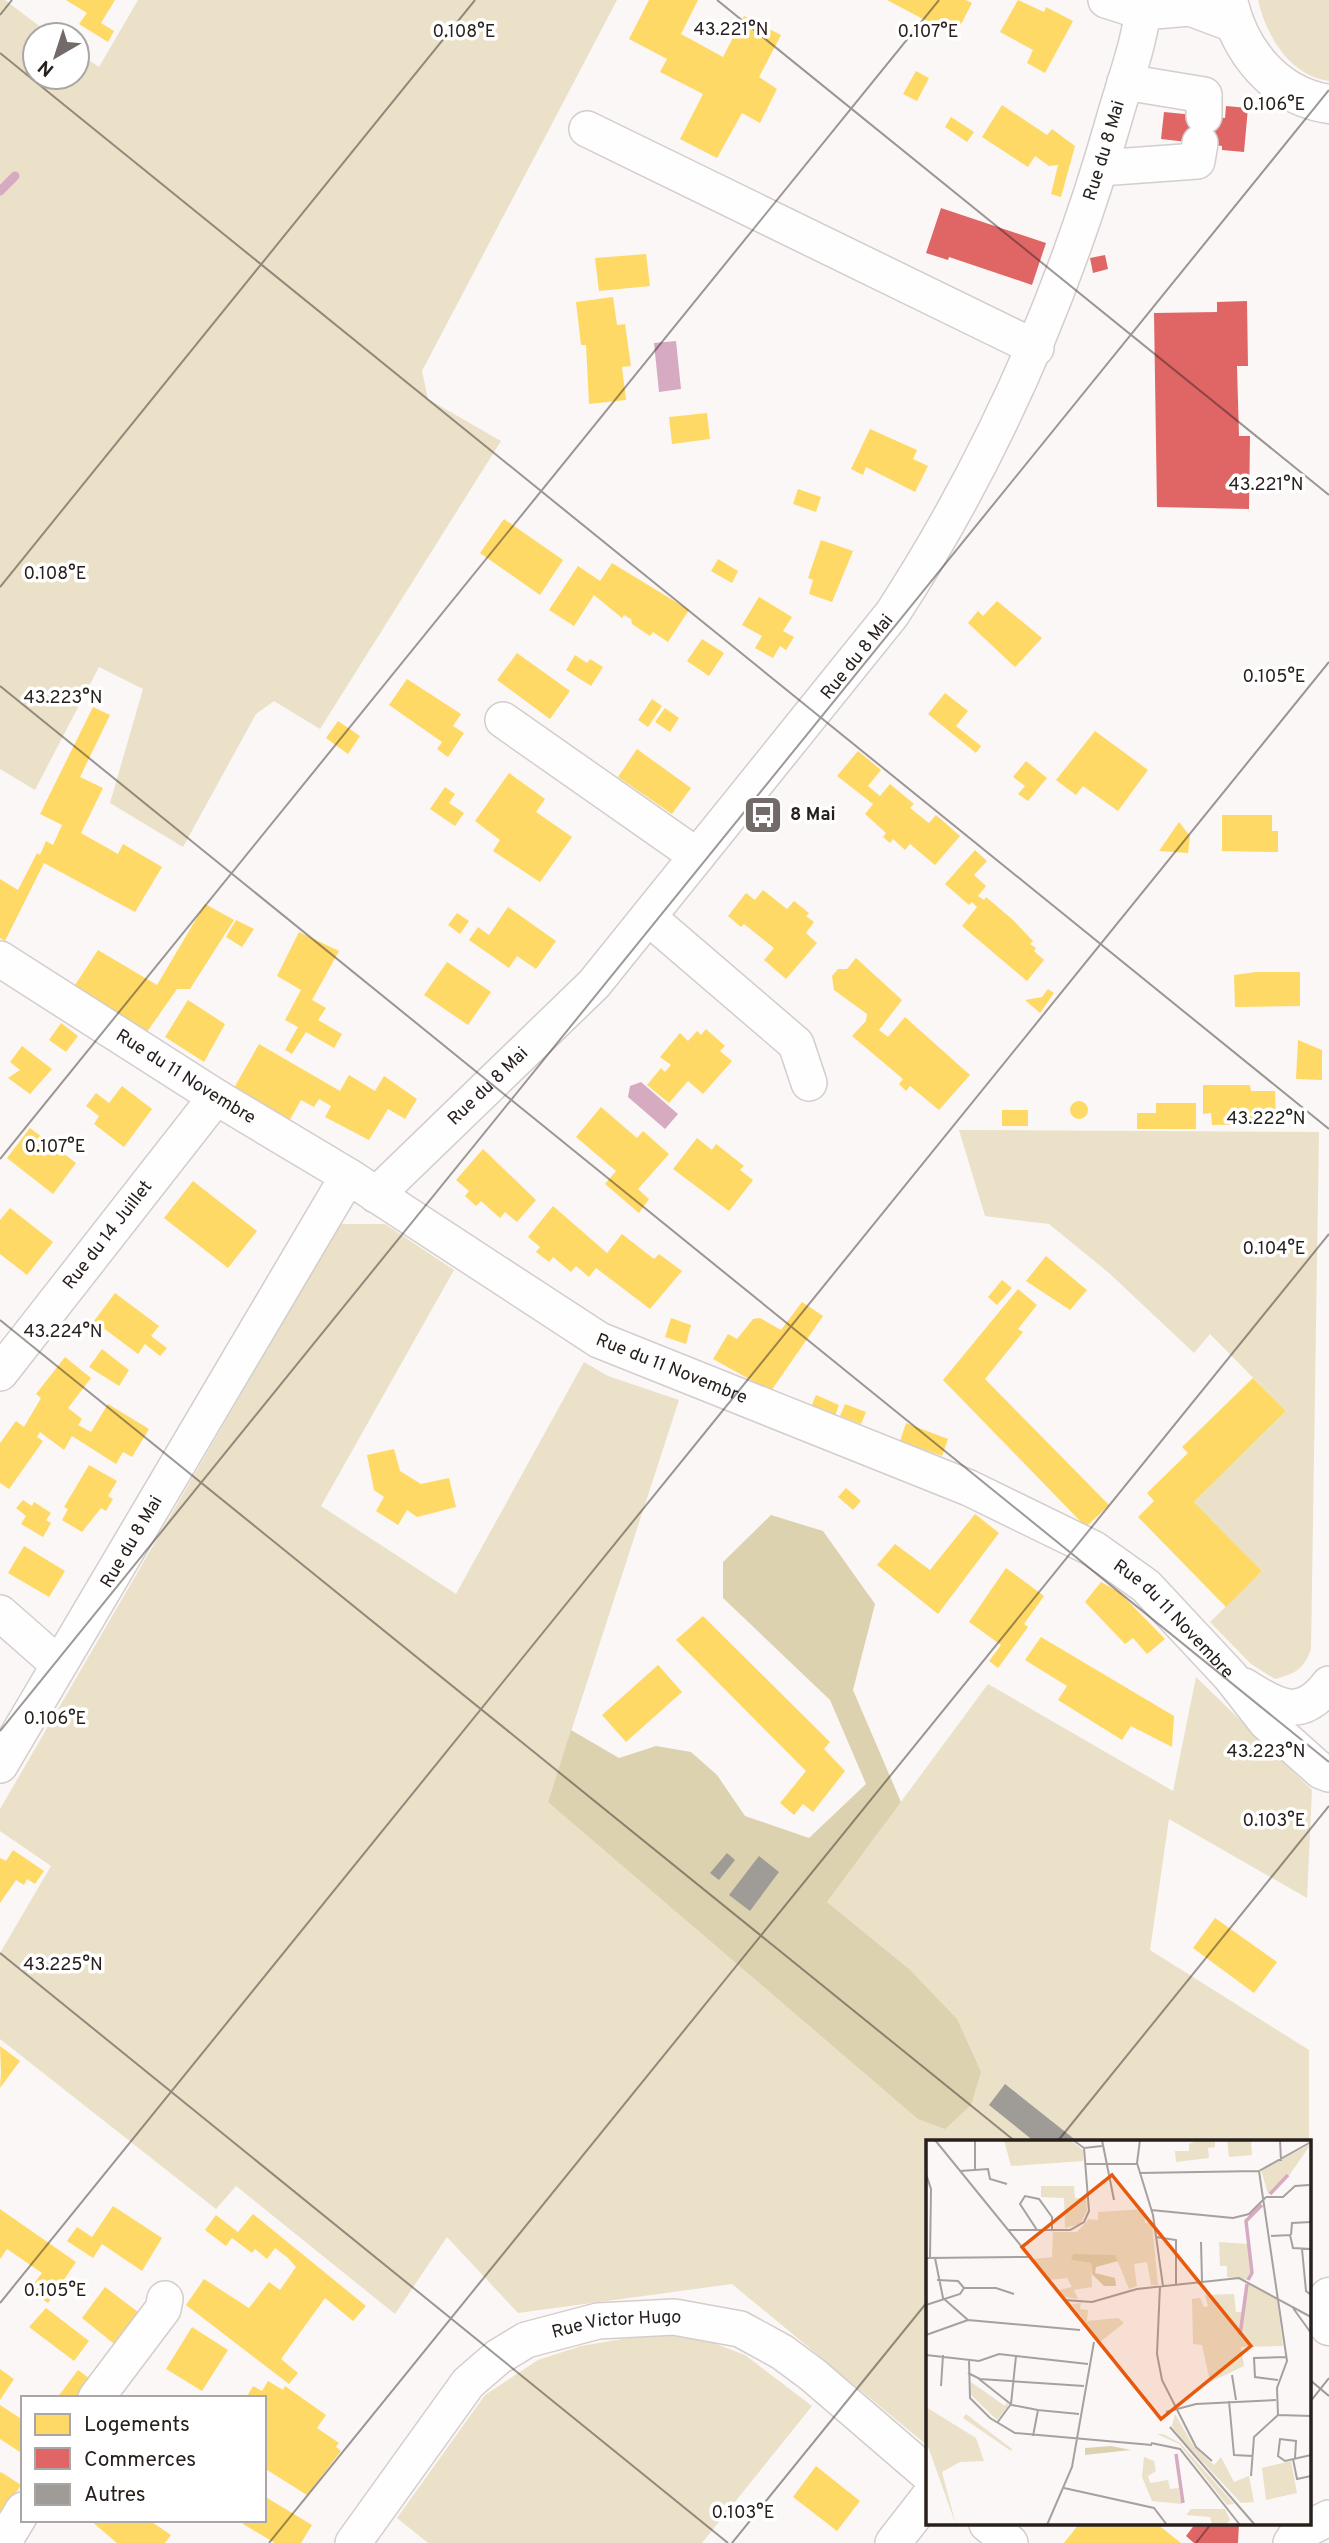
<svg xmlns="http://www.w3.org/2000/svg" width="1329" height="2543" font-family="Overpass,sans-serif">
<rect width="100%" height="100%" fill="#faf7f6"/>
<path fill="#eae1c8" d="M0,0h5l46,35h-16v42h42v-25l22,15 39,-67h479l-195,371 6,28 73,42 -181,288 -46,-28 -18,13 -73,133 -73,-44 33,-114 -44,-22 -64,123 -35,-21z
M1258,0h71v81c-40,-6 -63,-46 -71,-81z
M959,1130l360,2 -8,517c-7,20 -16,25 -36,30l-24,-15 -41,-42 52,-51 -68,-69 92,-91 -76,-77 -16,19 -85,-80 -60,-49 -64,-8z
M340,1224h45l69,46 -133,236 135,88 128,-232 24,14 71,24 -131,402 360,166 -81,-66 161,-218 185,107 23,-114 116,113 -5,108 -138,-79 -19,131 159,100v92h-381v304l-196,-162 -214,29 -71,-76 -52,77 -159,-128 -20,23 -216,-170v-86l51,-87 -51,-35v-22z
M640,2336h55l50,19 67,51 -110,137h-274l-31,-25 88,-123 53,-35 43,-14z"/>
<path fill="#ddd2af" d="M771,1515l52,16 52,73 -22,86 48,112 -74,100 81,66 49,51 24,53 -10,33 -26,24 -27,-10 -370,-317 23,-72 48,28 37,-12 35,6 26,23 28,41 64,22 57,-54 -36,-84 -107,-102v-36z"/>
<path fill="#d6abc2" d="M676,341l5,48 -22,3 -5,-49z
M641,1082l37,32 -13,15 -37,-32 2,-11z"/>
<path fill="#ffd966" d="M66,0h49l-14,23 13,8 -6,11 -29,-18 8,-11z
M649,0h49l-17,34 42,23 21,-41 37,19 -22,42 18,12 -17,34 -18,-10 -25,45 -37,-19 23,-45 -43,-22 7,-13 -38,-20z
M887,0h79l6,3 -17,33z
M1018,0l26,12 2,-5 27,14 -28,52 -18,-10 6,-13 -33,-18z
M916,71l13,7 -12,23 -14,-7z
M1002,105l45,30 5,-6 23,17 -14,51 -10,-3 7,-29 -9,1 -14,-10 -7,11 -46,-30z
M951,117l23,15 -7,10 -22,-15z
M646,254l4,32 -51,5 -4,-33z
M613,297l4,28 8,-1 6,42 -9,1 4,33 -37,4 -3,-59h-5l-5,-43z
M707,413l3,26 -38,5 -3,-27z
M870,429l47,21 -4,9 15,7 -13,26 -49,-25 -3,8 -12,-6z
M798,489l23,8 -5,15 -23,-8z
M504,519l59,41 -23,35 -60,-42z
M821,540l32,11 -21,51 -23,-8 4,-14 -5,-2z
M718,559l20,12 -6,12 -21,-12z
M612,563l77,47 -21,32 -15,-10 -3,4 -18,-12 -1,-5 -7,-4 -2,3 -28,-23 -20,31 -25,-16 29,-44 22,15z
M759,597l33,20 -9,14 11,6 -8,13 -6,-4 -7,12 -18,-10 7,-12 -20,-11z
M997,601l45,37 -27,29 -47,-44 10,-12 5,5z
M702,639l22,14 -15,23 -22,-15z
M517,653l53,38 -20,28 -53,-39z
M575,655l12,8 3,-4 13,8 -12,19 -25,-16z
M407,679l54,35 -8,12 11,7 -16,24 -11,-8 5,-7 -53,-37z
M945,693l23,18 -12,15 25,20 -5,7 -48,-39z
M652,699l10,7 -14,21 -10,-7z
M93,707l17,8 -30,62 23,11 -22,45 37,21 5,-10 39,23 -27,45 -91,-49 -39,78 -5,-3v-59l18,11 19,-37 3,2 6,-14 7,4 9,-20 -22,-11z
M665,708l14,10 -9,14 -15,-10z
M338,721l22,15 -12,18 -22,-16z
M1095,731l53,39 -30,41 -35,-25 -7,9 -20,-15z
M637,749l54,39 -19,26 -54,-37z
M858,751l23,19 -13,16 12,10 10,-12 24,20 -4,4 19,15 7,-8 24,21 -25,29 -25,-21 -5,6 -12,-11 -3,4 -7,-6 3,-4 -21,-19 8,-10 -36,-28z
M1026,761l21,17 -19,23 -10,-7 7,-8 -12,-9z
M509,773l36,26 -9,13 36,25 -32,45 -47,-31 7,-11 -25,-19z
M445,787l10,7 -6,9 15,10 -9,13 -25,-17z
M1222,815h50v16h6v21l-56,-1z
M1179,822l11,14 -2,17 -29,-2z
M975,850l12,11 -13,14 12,11 -8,10 6,4 2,-3 27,23 20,21 -3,3 6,4 -2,3 10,9 -17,21 -65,-55 15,-19 -5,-5 -3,3 -24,-21z
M763,890l24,19 7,-8 15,12 -3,3 8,6 -8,11 11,10 -31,36 -22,-19 10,-12 -30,-24 -3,3 -13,-11 18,-23 9,7z
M205,904l29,16 -44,69h-13l-30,43 -72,-47 23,-35 59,35z
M508,907l48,34 -20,28 -19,-13 -8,12 -40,-28 9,-13 11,8z
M457,913l12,8 -9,13 -12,-9z
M236,920l18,9 -12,18 -16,-10z
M299,932l40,19 -27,49 14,8 -8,12 24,14 -8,14 -28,-16 -14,22 -7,-4 13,-23 -13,-7 16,-30 -24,-14z
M856,958l46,42 -23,30 9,7 17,-20 65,58 -31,35 -29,-24 -4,5 -7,-7 4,-5 -51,-43 14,-15 1,-7 -33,-24 -2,-14 6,-7h9z
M447,962l44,30 -23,33 -44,-30z
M1256,972h44v34l-65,1 -1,-32z
M1048,989l6,4 -14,20 -15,-13 17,-3z
M188,1000l37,24 -21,38 -39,-25z
M61,1023l17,13 -12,16 -17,-12z
M706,1029l19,17 -5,5 12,10 -29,33 -15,-13 -19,22 -22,-18 14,-17 4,4 6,-7 -11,-8 20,-24 8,8 9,-10 4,4z
M1298,1040l24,10v30l-26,-1z
M259,1044l81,47 9,-16 26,16 9,-15 33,23 -12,20 -17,-10 -19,31 -44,-23 6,-11 -12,-7 -5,8 -13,-7 -13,23 -54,-35z
M22,1046l30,23 -22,25 -22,-16 12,-8 -10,-8z
M1203,1085h47l1,6h24l1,33 -64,1 -1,-12 -8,1z
M122,1086l30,23 -28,38 -30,-23 5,-8 -13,-10 10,-13 13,10z
M1070 1110a9 9 0 1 1 18 0a9 9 0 1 1-18 0Z
M1156,1103h40v26h-59v-16h19z
M601,1107l36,31 6,-7 26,23 -31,35 11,10 -10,14 -34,-29 11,-13 -40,-34z
M1002,1110h26v16h-26z
M30,1128l46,35 -23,31 -46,-36z
M697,1138l15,12 4,-6 28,22 -4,4 13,10 -24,31 -56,-42z
M483,1149l53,51 -19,22 -12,-10 -5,6 -19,-17 -5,5 -11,-10 4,-5 -13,-11z
M193,1181l64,50 -29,37 -64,-50z
M553,1206l54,47 15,-19 32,25 5,-5 23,17 -32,38 -54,-41 -7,9 -13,-11 -5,6 -18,-15 -4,5 -13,-10 4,-5 -12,-10z
M10,1208l43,34 -26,33 -27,-21v-34z
M1046,1256l41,34 -17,20 -44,-29z
M1002,1280l10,8 -15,17 -9,-8z
M1018,1289l19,16 -19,24 5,3 -38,47 124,126 -23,22 -143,-147z
M115,1293l44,33 -8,10 16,12 -7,8 -15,-12 -7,10 -44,-33z
M802,1302l21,14 -52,75 -58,-32 15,-25 9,5 16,-20 7,-1 21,12z
M671,1318l20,7 -5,19 -21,-7z
M102,1349l27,21 -10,16 -30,-19z
M65,1357l26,21 -23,30 14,11 -4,6 13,7 17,-28 41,25 -17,28 -9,-5 -7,12 -44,-28 -8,14 -24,-18 -3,5 6,4 -34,48 -9,-6v-40l16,-22 8,6 17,-29 -5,-4z
M1253,1378l33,33 -92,91 68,69 -36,36 -88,-90 16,-16 -7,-8 41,-40 -6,-6z
M816,1395l23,10 -4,11 -24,-9z
M845,1404l21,8 -5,12 -21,-8z
M906,1423l42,16 -6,17 -42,-15z
M394,1449l6,22 21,13 28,-6 7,29 -39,10 -10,-7 -9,15 -22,-14 8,-14 -10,-7 -7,-35z
M89,1465l28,16 -9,15 5,3 -7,12 -5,-3 -19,24 -20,-12 6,-11 -4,-2z
M846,1488l15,13 -8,9 -15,-13z
M23,1500l9,6 2,-4 17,11 -5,7 5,3 -8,14 -22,-13 5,-8 -10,-8z
M975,1514l24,19 -61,81 -61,-49 18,-21 35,26z
M24,1546l41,25 -16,26 -41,-24z
M1006,1568l38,28 -20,28 4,3 -30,41 -9,-7 12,-16 -32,-23z
M1101,1582l18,10 46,47 -18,15 -14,-16 -8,6 -40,-42z
M703,1616l127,126 -6,7 21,22 -32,41 -10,-8 -9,11 -14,-12 26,-32 -130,-131z
M1041,1637l133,79 -2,31 -41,-21 -9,14 -64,-40 9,-14 -42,-26z
M658,1665l24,27 -56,50 -24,-27z
M13,1850l31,21 -9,13 -8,-5 -3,6 -8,-5 -16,23v-45l6,3z
M1215,1918l62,44 -23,31 -61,-45z
M0,2046l20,15 -20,27 1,-16z
M113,2206l49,32 -20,33 -40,-27 -9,14 -26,-17 10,-14 15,10z
M0,2209l76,53 -28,41 -19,-13 13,-17 -35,-24 -7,10z
M253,2214l113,92 -13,15 -28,-23 -44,61 17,14 -9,11 -103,-79 18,-26 45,29 20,-26 11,8 16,-23 -8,-9 -13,-10 -8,11 -12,-10 -3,4 -20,-15 -6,8 -21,-16 11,-15 22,17z
M105,2287l37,28 -24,32 -36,-29z
M46,2308l43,33 -15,20 -45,-34z
M192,2327l36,23 -26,41 -36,-22z
M0,2369l14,10 -14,21z
M78,2370l15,11 -13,17h-23z
M268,2381l15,9 2,-4 41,29 -9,13 22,15 -3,4 5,4 -34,44 -43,-27v-70h-18l7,-12 9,5z
M0,2405l23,15v34l-23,-15z
M816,2466l44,35 -23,30 -44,-34z
M1,2472l20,13 -21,33v-45z
M264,2496l48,29 -11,18h-26l-32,-19 2,-4h19z
M90,2520h59l22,15 -6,8h-48z
M1079,2524h78l24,19h-117z"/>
<path fill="#e06666" d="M1226,106l22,2 -4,44 -22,-2v-4l-61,-7 3,-27 61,6z
M941,208l105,35 -14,42 -83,-28 -1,3 -22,-7z
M1105,255l3,14 -15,4 -3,-15z
M1247,301l1,65h-11l2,70h11l-1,73 -92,-2 -3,-194 63,-1v-10z
M1195,2524h44l-1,19h-44l-8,-7z"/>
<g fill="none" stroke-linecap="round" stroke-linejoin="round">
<path stroke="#d6abc2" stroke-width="9" d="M0,191l15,-15"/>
</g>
<path fill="#9f9b97" d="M727,1853l8,7 -16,20 -9,-7z
M759,1856l20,16 -29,39 -21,-16z
M1005,2084l73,58h-43l-46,-37z"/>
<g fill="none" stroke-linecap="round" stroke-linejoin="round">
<g stroke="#d4cdcb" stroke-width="38">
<g id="minor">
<path d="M1106,0l37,12 47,-4 43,16"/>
<path d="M1125,82l79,13v21"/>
<path d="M587,129l449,219"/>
<path d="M1100,168l97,-7 3,-18"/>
<path d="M503,720l194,136"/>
<path d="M648,917l148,127 13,39"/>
<path id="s1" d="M0,959l216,138 132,79 251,164 370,148 125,61 52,37 84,90 36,46 55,49 8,3"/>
<path id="s2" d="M376,1195l218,-211 298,-370c99,-152 171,-316 221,-491 11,-40 28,-82 31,-123"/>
<path id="s3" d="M0,1373l216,-276"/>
<path d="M0,1613l58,51"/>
<path d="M1244,1686c34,22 57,35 85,-2"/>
<path id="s4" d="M0,1765l348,-589"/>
<path d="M96,2398l67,-89 2,-10"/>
<path d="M987,2524l23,19"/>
<path d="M3,2543l20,-33"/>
<path id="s5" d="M353,2543l115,-160 30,-26 28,-17 72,-19 76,-4 66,12 42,23 31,23 115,99"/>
<path d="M893,2543l35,-45"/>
<path d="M1291,2543l6,-9 32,-16"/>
</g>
</g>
<g stroke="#d4cdcb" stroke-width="41">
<path id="major" d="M1228,0c11,51 47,96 101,104
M1329,2297v29"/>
</g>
<use href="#minor" stroke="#fefefe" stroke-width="35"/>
<use href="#major" stroke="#fefefe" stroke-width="38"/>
</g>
<path fill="none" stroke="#28201d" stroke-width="2" stroke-opacity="0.45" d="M717,0l612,495M0,15l12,-15M0,53l1329,1076M0,587l475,-587M0,686l1329,1076M0,1159l939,-1159M0,1320l1016,822M0,1731l1329,-1641M0,1953l728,590M1057,2142l272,-336M0,2303l1329,-1641M1310,2380l19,16M1310,2402l19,-24M269,2543l1060,-1309M732,2543l196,-242M1196,2543l15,-19"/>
<defs>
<g id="bus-square" transform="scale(2.0125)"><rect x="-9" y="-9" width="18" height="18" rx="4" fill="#726b69" stroke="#fff"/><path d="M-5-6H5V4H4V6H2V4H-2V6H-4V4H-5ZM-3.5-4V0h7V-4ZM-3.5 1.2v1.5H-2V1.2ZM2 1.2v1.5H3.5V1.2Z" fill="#fff"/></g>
</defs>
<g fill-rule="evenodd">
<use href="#bus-square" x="763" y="815"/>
</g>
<g text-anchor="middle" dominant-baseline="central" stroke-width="7" stroke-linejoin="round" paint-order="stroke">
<g font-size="18" fill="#28201d" stroke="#fff">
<text stroke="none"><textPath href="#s2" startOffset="1290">Rue du 8 Mai</textPath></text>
<text stroke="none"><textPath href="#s2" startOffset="723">Rue du 8 Mai</textPath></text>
<text stroke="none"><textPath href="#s1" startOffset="220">Rue du 11 Novembre</textPath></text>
<text stroke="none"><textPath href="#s2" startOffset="156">Rue du 8 Mai</textPath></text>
<text stroke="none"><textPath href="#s3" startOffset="175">Rue du 14 Juillet</textPath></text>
<text stroke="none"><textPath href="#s1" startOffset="788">Rue du 11 Novembre</textPath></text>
<text stroke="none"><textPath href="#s4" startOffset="259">Rue du 8 Mai</textPath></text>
<text stroke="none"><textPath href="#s1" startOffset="1354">Rue du 11 Novembre</textPath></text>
<text stroke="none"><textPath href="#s5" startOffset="362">Rue Victor Hugo</textPath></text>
</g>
<g font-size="18" font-weight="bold" fill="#28201d" stroke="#fff" text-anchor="start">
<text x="790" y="815">8 Mai</text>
</g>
</g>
<g transform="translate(926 2140)">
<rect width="385" height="385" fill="#faf7f6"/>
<path d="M78,0h66l13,10v11l-72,5zM272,0h17v7l-7,1 1,10 -33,4 -1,-11h14v-7zM301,0h24l1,15 -23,2zM385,4l-23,33 -20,17 -7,-24zM115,46h33l1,12h11l1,13 -7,13 -15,4 -1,-30 -23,-1zM218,69l1,14h7l6,62h-7l-4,-23 -13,2 3,22 -8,3 -14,-34 -43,5 19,3 1,24 -18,3 4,9 -14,-2 -5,-7 13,-3 -5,-9 -17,2 -17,-21 19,-2 1,-25h24l12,-13 9,1v-8zM293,102l29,2 4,29 -4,7 -21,-3v-11h-7zM322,143l29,16 6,47 -42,1 3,19 -34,16 -8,-37 -9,-1 -1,-45 8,-1 4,9 4,-1 -3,-11 29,-1 2,18h7zM155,163l-1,6 8,1 -1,11 31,-3 6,5 -24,19 -28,-38zM45,242l34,24 2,-4 1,4 -11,14 -27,-26zM0,267l50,31 8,23 -24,1 -18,10 14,53 -30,-84zM40,274l46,35 -1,2 -48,-33zM249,274l19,33 20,18 7,-8 13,25 15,-6 5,26 -13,1 -59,-63 -10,-14zM231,294h6l17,9 54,61 -7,1 -48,-61zM218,317l10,4 2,10 -8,5 2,7 18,-3 2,9 9,-1 3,16 -30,-3 -10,-24zM365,321l6,32 -31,7 -4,-32zM299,369l5,11 -5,5h-13l-2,-8 -24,-2 5,-6z" fill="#eae1c8"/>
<path d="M147,114l42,1 3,6 -22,6 -1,6 20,5 1,8h-12l-12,-12 -1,-11 -20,-3zM185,306l20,4 -46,5v-7z" fill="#ddd2af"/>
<path fill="none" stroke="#d6abc2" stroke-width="3.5" d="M344,54l18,-19M322,140l4,-7 -6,-52 16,-16M314,195l7,-51M250,314l7,49"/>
<path fill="none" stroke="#a6a19f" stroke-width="2" d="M9,0l221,272M49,0v29M147,0l11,8 18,-2M176,0l12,60M214,0l-3,23 16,52 10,71M354,0l1,21M160,24h51M34,31l28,-2 2,10 17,5M333,31l28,190 -10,27 1,27M333,31l52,-29M213,33l120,-2M0,34l5,15 -1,69M340,57h17l12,-11 14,-1M225,70l82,8 16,-4 17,-17M81,90h63l14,-8 5,-11 -5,-63M111,90l-17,-26 5,-8 14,3 13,18v13M365,95l1,-12 19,-1M345,96l19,-1 3,13 18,1M230,97l20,3v44M275,102l1,39M376,109l4,42 5,4M0,118l102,-1M9,118l8,40 25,22 112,10M11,140l21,1 6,7M234,146l-3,68 5,26 34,67 16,14M38,148h32l18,6M138,160l28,2 45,-13 102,-11 72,39M0,165l34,-11 4,-6M367,168l18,25M0,195l42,-15M0,215l53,6 20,-7 89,10M43,220l1,38 20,20 25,15 137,12M42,233l12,6 104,7M306,235l4,25M53,239l33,26 26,5M352,240l-23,-3 -1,-19 32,-1M15,246l2,-31M303,261l5,54 19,1M240,272l30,-8 80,-4M71,283l14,-19 5,-48M244,287l85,98M107,296l5,-26 41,4M225,303l29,6 60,76M369,318l1,-17 -16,-2 -2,17 7,5 26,-6M367,319l4,20 14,-3M325,336l3,-39 24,-22 33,1M138,348l90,20 13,17M121,385l25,-58 22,-125"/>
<path fill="#e8590c" fill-opacity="0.15" stroke="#e8590c" stroke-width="3.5" d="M186,35l139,171 -90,73 -139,-172z"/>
<rect width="385" height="385" fill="none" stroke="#28201d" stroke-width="3.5"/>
</g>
<g font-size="18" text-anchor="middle" fill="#28201d" stroke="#fff" stroke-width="7" stroke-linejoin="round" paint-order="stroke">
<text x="731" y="35">43.221°N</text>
<text x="464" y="37">0.108°E</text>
<text x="928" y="37">0.107°E</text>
<text x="1274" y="110">0.106°E</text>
<text x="1266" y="490">43.221°N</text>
<text x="55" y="579">0.108°E</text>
<text x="1274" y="682">0.105°E</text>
<text x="63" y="703">43.223°N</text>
<text x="1266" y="1124">43.222°N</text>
<text x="55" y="1152">0.107°E</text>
<text x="1274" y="1254">0.104°E</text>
<text x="63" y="1337">43.224°N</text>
<text x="55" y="1724">0.106°E</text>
<text x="1266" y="1757">43.223°N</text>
<text x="1274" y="1826">0.103°E</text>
<text x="63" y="1970">43.225°N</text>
<text x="55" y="2296">0.105°E</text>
<text x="743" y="2518">0.103°E</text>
</g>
<rect x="21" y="2396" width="245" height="126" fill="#ffffff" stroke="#a9a6a5" stroke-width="2"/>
<rect x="35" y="2414" width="35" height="21" fill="#ffd966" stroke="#a9a6a5" stroke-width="2"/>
<text x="84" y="2431" font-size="21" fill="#28201d">Logements</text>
<rect x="35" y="2448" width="35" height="21" fill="#e06666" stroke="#a9a6a5" stroke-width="2"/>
<text x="84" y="2466" font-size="21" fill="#28201d">Commerces</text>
<rect x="35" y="2484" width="35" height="21" fill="#9f9b97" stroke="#a9a6a5" stroke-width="2"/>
<text x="84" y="2501" font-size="21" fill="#28201d">Autres</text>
<g transform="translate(56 56) rotate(219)"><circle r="33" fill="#ffffff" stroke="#a9a6a5" stroke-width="2"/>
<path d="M0-5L12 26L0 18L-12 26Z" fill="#726b69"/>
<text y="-10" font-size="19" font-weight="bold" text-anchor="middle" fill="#28201d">N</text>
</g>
</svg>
